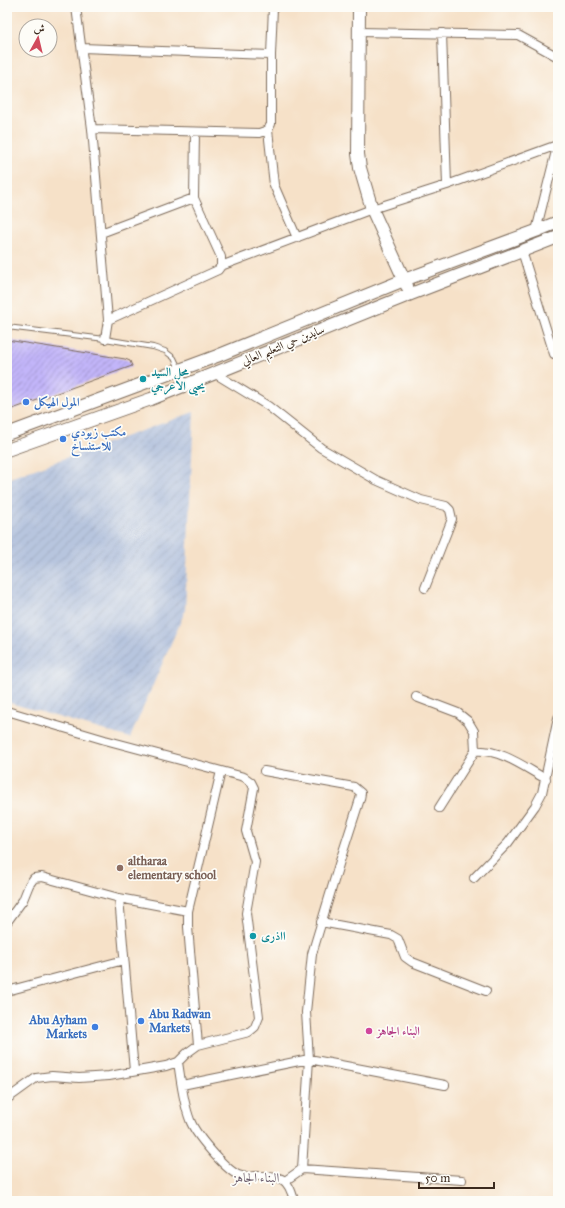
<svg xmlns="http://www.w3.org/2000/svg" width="565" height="1208" font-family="'IM FELL Great Primer',Amiri,serif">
<defs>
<pattern id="industrial-furrows" width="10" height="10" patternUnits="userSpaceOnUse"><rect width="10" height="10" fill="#b7c5de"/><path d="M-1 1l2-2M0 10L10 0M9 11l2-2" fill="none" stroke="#9ea9be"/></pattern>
<pattern id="building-hatch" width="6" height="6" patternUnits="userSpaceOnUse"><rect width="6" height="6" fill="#c2b5f9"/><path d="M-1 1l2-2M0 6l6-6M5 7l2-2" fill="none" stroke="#9f93c9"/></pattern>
</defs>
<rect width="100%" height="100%" fill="#fdfcf7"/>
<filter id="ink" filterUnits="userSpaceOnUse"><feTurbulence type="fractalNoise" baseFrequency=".025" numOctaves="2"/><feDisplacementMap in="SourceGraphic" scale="8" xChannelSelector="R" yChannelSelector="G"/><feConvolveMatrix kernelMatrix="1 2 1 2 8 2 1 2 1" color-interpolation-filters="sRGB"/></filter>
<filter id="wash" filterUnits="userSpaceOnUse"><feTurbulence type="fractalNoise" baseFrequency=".012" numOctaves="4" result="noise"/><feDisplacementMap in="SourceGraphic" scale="16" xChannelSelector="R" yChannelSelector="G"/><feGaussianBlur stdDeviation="0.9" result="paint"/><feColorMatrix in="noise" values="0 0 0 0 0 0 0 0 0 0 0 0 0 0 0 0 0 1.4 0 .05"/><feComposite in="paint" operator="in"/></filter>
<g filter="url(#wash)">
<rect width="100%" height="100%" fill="#f6e1c8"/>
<path fill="url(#industrial-furrows)" d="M194,412l-9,199 -55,127 -123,-36v-223z"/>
<g id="blocks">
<path fill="url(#building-hatch)" d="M7,340l118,19 5,2 2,5 -125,45z"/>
</g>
</g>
<g filter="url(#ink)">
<use href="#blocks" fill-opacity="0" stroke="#7c6a5a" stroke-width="1"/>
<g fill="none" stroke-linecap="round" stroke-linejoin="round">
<g stroke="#7c6a5a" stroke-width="6">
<path id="lane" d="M7,327l98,12 48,8 12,4 9,7 12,26"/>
</g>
<g stroke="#7c6a5a" stroke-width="10">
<path id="street" d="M76,7l16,122 16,191 -3,19
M359,32l159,3 40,22
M442,33l5,152
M82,48l189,7
M92,129l167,4 9,-3 3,-6v-69l2,-48
M268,130l6,55 23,53
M536,231l22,-88
M101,233l93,-35
M522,251l32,103
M221,266l151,-57 75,-24 110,-40
M108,320l110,-50 3,-4v-9l-27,-59 1,-66
M214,373l54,33 53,42 55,32 45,20 25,6 4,4 2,9 -27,69
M416,697l42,16 10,8 6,10 1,20 -36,57
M7,711l98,29 139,37 7,5 3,6 -8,43 9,31 -9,51 13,104 -4,10 -6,5 -51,13 -11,8 -9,9 -12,4 -57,10 -30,2 -27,-2 -16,2 -29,21
M475,751c26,-2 49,16 71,28
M264,771l90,16 7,6 -1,6 -20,62 -28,93 -6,58 3,47 -7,110 -17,12
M474,878l34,-35 27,-37 7,-13 16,-75
M119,898l15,173
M7,922l16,-22 6,-15 5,-7 8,-1 77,21 69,13
M321,922l70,13 7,4 7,18 7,5 74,29
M7,991l117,-31
M198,1045l-10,-118v-16l33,-140
M178,1062c3,19 5,40 12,58 5,14 34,48 48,55 5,2 11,2 15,1 24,0 35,-2 41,25
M182,1085l127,-26 136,26
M302,1169l160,11"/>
</g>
<g stroke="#7c6a5a" stroke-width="14">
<path id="secondary" d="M359,7l-1,147 2,14 12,41 35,77
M7,434l210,-78 187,-76 132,-49 22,-9
M7,450l144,-51 260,-105 147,-57"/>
</g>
<use href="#lane" stroke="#fff" stroke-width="4"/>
<use href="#street" stroke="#fff" stroke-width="8"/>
<use href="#secondary" stroke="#fff" stroke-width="12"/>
</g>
</g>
<g fill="#0f9aa8" stroke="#fdfcf7" stroke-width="1.5">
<circle cx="143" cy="379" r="4"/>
<circle cx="253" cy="936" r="4"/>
</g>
<g fill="#3f7fe0" stroke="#fdfcf7" stroke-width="1.5">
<circle cx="26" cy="402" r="4"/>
<circle cx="63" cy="439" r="4"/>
<circle cx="141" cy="1021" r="4"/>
<circle cx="95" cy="1027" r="4"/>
</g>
<circle fill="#8d6e63" stroke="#fdfcf7" stroke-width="1.5" cx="120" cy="868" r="4"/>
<circle fill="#d1479c" stroke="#fdfcf7" stroke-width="1.5" cx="369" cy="1031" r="4"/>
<g text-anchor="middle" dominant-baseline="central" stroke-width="3.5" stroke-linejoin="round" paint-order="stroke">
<g font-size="12" fill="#3b2a1e" stroke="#fdfcf7">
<text transform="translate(283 345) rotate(-22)">سايدين حي التعليم العالي</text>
</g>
<g font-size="12" font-weight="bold" fill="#0d838f" stroke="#fdfcf7" text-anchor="start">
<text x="151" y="372">محل السيد<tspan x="151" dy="14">يحيى الاعرجي</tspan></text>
<text x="261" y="936">ااذرى</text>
</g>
<g font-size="12" font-weight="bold" fill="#366cbe" stroke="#fdfcf7" text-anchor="start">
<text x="34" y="402">المول الهيكل</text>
<text x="71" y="432">مكتب زيودي<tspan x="71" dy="14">للاستنساخ</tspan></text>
<text x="149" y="1014">Abu Radwan<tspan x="149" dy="14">Markets</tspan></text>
<text x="87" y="1020" text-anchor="end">Abu Ayham<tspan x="87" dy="14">Markets</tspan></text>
</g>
<g font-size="12" font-weight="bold" fill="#785e54" stroke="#fdfcf7" text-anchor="start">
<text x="128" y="861">altharaa<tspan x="128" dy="14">elementary school</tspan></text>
</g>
<g font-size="12" font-weight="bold" fill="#b23c85" stroke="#fdfcf7" text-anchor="start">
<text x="377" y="1031">البناء الجاهز</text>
</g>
<g font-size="13" fill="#6a5b6b" stroke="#fdfcf7">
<text x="256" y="1178">البناء الجاهز</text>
</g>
</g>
<rect width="565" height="1208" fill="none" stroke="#fdfcf7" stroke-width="24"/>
<g transform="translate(38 38) rotate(8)"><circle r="19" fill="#fdfcf7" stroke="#afa8a0"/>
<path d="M0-3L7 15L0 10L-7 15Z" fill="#d1495b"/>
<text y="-6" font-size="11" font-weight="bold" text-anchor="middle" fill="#3b2a1e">ش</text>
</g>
<path d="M419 1182v6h75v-6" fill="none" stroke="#3b2a1e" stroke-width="2"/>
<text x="425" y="1182" font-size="12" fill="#3b2a1e" stroke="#fdfcf7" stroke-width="3" paint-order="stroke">50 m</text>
</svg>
